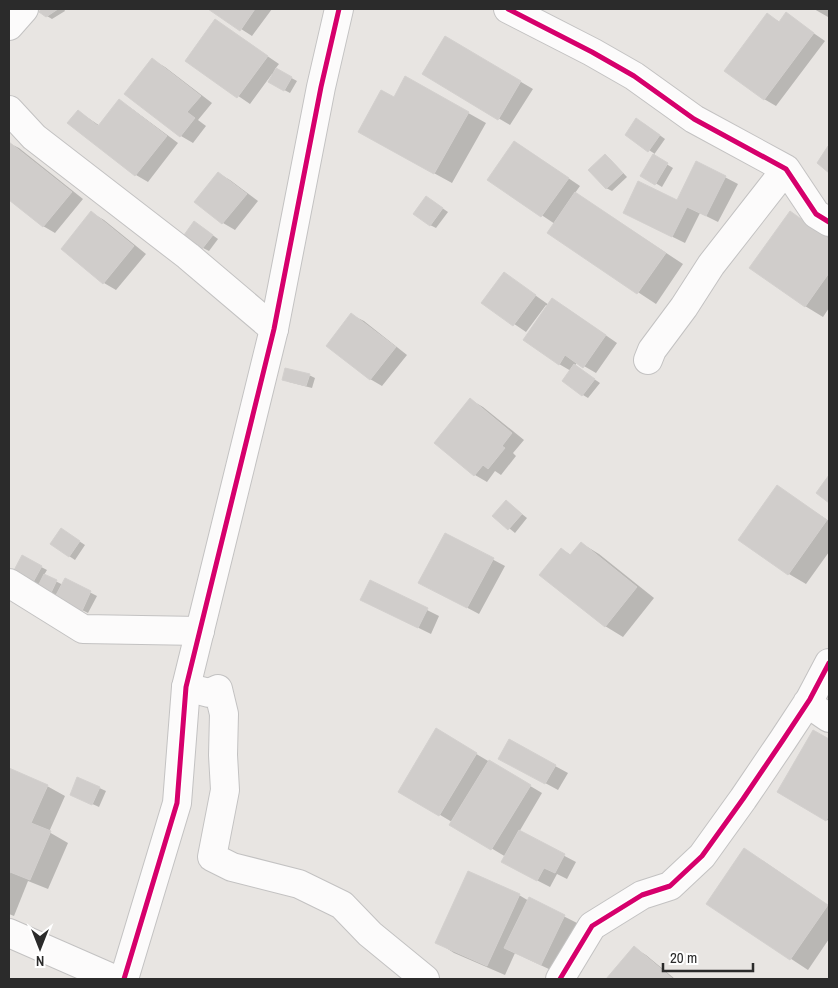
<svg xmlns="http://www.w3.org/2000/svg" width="838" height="988" font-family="'Archivo Narrow',sans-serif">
<rect width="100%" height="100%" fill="#e8e5e2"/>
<path fill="#0003" d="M43,9h21l1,2 -13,8 -12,-7z
M210,9h62l-20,27z
M814,9h15v7l-1,1z
M786,14l39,27 -49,65 -12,-7 3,-84 13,7z
M216,21l63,43 -4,5 22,12 -7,12 -21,-11 4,-7 -1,-1 -22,30 -63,-43z
M445,37l88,52 -23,36 -87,-51z
M153,60l12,7 47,36 -14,17 8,6 -13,17 -12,-7z
M406,78l80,45 -34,60 -75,-41z
M119,101l12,7 47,35 -30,39 -12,-7 -67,-52 9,-12 22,15z
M643,123l22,16 -12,17 2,-2 -29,-19z
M515,142l65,44 -5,7 108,71 -27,40 -108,-71 7,-9 -66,-44z
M9,143l10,5 64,51 -28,34 -12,-7 -34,-27z
M605,155l5,4 17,18 -15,14 -6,-3z
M653,156l20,12 -11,19 -20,-12z
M696,162l42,22 -20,38 -18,-9 -15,30 -61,-30 54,-12z
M218,173l12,7 28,21 -23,29 -12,-7z
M432,201l16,11 -12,16 -6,-3z
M92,213l12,7 42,34 -30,36 -12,-7 -42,-34z
M790,213l39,25v70l-6,9 -18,-11z
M200,226l18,13 -9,12 -6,-3z
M505,274l44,31 16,2 52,36 -21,30 -19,-11 -2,4 25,17 -12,15 -5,-3 -12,-24 -12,-7 -11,-58 -2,-1 -20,27 -43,-29z
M352,315l12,6 43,34 -25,31 -12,-7z
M309,375l6,3 -3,10 -23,-6 -6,-3z
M471,400l12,7 41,33 -11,13 3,3 -15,19 -6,-4 -8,11 -12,-7z
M777,487l52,34v31l-23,32 -17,-10z
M507,502l20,16 -12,15 -21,-17z
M67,533l18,12 -10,15 -24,-16z
M445,534l60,32 -26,48 -47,-25z
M581,543l18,11 55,44 -31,39 -18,-11 -44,-77 10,6z
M22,557l25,13 -3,5 19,10 3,-5 31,16 -9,17 -76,-38z
M371,582l68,34 -8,18 -57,-28z
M436,730l106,63 -23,39 57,30 -9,17 -10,-5 -7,13 -35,-18 -9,-12 -55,-33 1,-2 -52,-31z
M813,731l16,9v81l-51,-29z
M509,741l59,32 -10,17 -46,-25z
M9,770l38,16 18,10 -16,36 19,11 -20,46 -20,-8 -14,35 -5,-2z
M78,778l28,13 -7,16 -22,-10z
M762,860l67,46v33l-21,31 -100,-66z
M519,895l10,6 1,-2 47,24 -24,48 -38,-18 -10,22 -51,-22 -17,-11z
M634,948l12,7 29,24h-68z"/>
<path fill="#d0cdcb" stroke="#d3d0ce" d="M41,9h17l-12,8 -7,-5z
M208,9h47l-15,22z
M786,12l28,21 -50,67 -40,-29 43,-58 12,9z
M215,19l53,37 -31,42 -52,-37z
M445,36l76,45 -23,39 -76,-46z
M152,58l49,38 -14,16 8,6 -15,19 -56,-43z
M276,68l16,9 -8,14 -16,-9z
M405,76l64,36 -35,62 -76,-42 23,-42 13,7z
M119,99l48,37 -32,40 -68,-53 11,-13 20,16z
M636,118l24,17 -12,17 -23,-17z
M514,141l55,37 -28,39 -54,-37z
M9,142l63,50 -29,35 -34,-27z
M828,146h1v27l-12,-10z
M605,154l18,19 -17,16 -18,-19z
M653,154l15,9 -13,22 -15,-9z
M696,161l30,15 -20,40 -19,-9 -15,30 -49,-24 15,-32 39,19z
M218,172l29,22 -25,30 -28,-22z
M575,192l91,61 -29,41 -90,-61z
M426,196l17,12 -13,18 -17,-12z
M91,211l43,35 -31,38 -42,-35z
M790,211l39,28v34l-24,34 -56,-39z
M194,221l19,14 -11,14 -18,-14z
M504,272l32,23 -23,31 -32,-23z
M552,298l54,37 -23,33 -18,-13 -6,10 -36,-25z
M351,313l45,34 -26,33 -44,-34z
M574,364l21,15 -13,17 -20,-15z
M285,368l25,6 -4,12 -24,-6z
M470,398l42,35 -10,13 3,2 -17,21 -5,-4 -9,11 -40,-33z
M829,475v28l-13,-10z
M777,485l50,35 -39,55 -50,-35z
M506,500l16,14 -14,16 -16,-14z
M61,528l19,13 -11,16 -19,-13z
M445,533l49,25 -27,50 -49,-25z
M581,542l56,45 -32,40 -66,-52 22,-27 9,7z
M22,555l20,11 -11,20 -20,-10z
M44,574l13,6 -7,15 -13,-7z
M65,578l26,13 -9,20 -27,-14z
M370,580l58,28 -10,20 -58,-28z
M436,728l41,25 -38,63 -41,-24z
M813,730l16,9v76l-3,6 -49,-29z
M509,739l47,26 -11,19 -47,-25z
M489,760l42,25 -40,65 -42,-25z
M9,768l39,17 -17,38 20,8 -21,49 -20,-8 -1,4z
M77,777l23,10 -8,18 -22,-10z
M519,830l46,24 -10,19 -11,-5 -7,13 -36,-19z
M744,848l84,57 -38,55 -84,-56z
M468,871l52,23 -33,72 -52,-23z
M529,897l36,18 -24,50 -37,-17z
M634,946l39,33h-67z"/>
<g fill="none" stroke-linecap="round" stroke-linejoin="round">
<g stroke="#c3c2c2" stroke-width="30">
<path id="minor" d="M508,9l84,43 42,24 60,43 92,50 30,45 13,8
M9,26l15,-17
M9,110l25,27 154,119 86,73
M648,360l4,-10 32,-43 27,-42 75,-96
M9,583l74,46 117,2
M186,687l23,6 9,-4 6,25 -1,41 2,35 -13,67 20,10 67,17 43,21 28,29 55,45
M807,703l22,15
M9,933l105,46
M560,979l32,-53 50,-31 28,-9 32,-30 41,-57 40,-59 27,-41 19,-36"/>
</g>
<g stroke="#c3c2c2" stroke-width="30">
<path id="tertiary" d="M124,979l53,-176 9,-116 88,-358 47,-242 18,-78"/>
</g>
<use href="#minor" stroke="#fcfbfb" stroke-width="28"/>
<use href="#tertiary" stroke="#fcfbfb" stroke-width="28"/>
<g stroke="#fff" stroke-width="8">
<path id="cycleway" d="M508,9l84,43 42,24 60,43 92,50 30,45 13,8
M124,979l53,-176 9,-116 88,-358 47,-242 18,-78
M560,979l32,-53 50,-31 28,-9 32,-30 41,-57 40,-59 27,-41 19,-36"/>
</g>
<use href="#cycleway" stroke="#d6006c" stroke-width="5"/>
</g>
<rect width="838" height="988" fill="none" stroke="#2b2b2b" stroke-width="20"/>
<g transform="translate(40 948) rotate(180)" stroke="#ffffff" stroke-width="4" paint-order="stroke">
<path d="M0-4L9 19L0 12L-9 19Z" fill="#2b2b2b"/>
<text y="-8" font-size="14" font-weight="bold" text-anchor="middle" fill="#2b2b2b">N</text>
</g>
<path d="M663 963v8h90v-8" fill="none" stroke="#2b2b2b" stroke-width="2.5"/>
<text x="670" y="963" font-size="15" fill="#2b2b2b" stroke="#ffffff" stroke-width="4" paint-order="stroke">20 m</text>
</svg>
